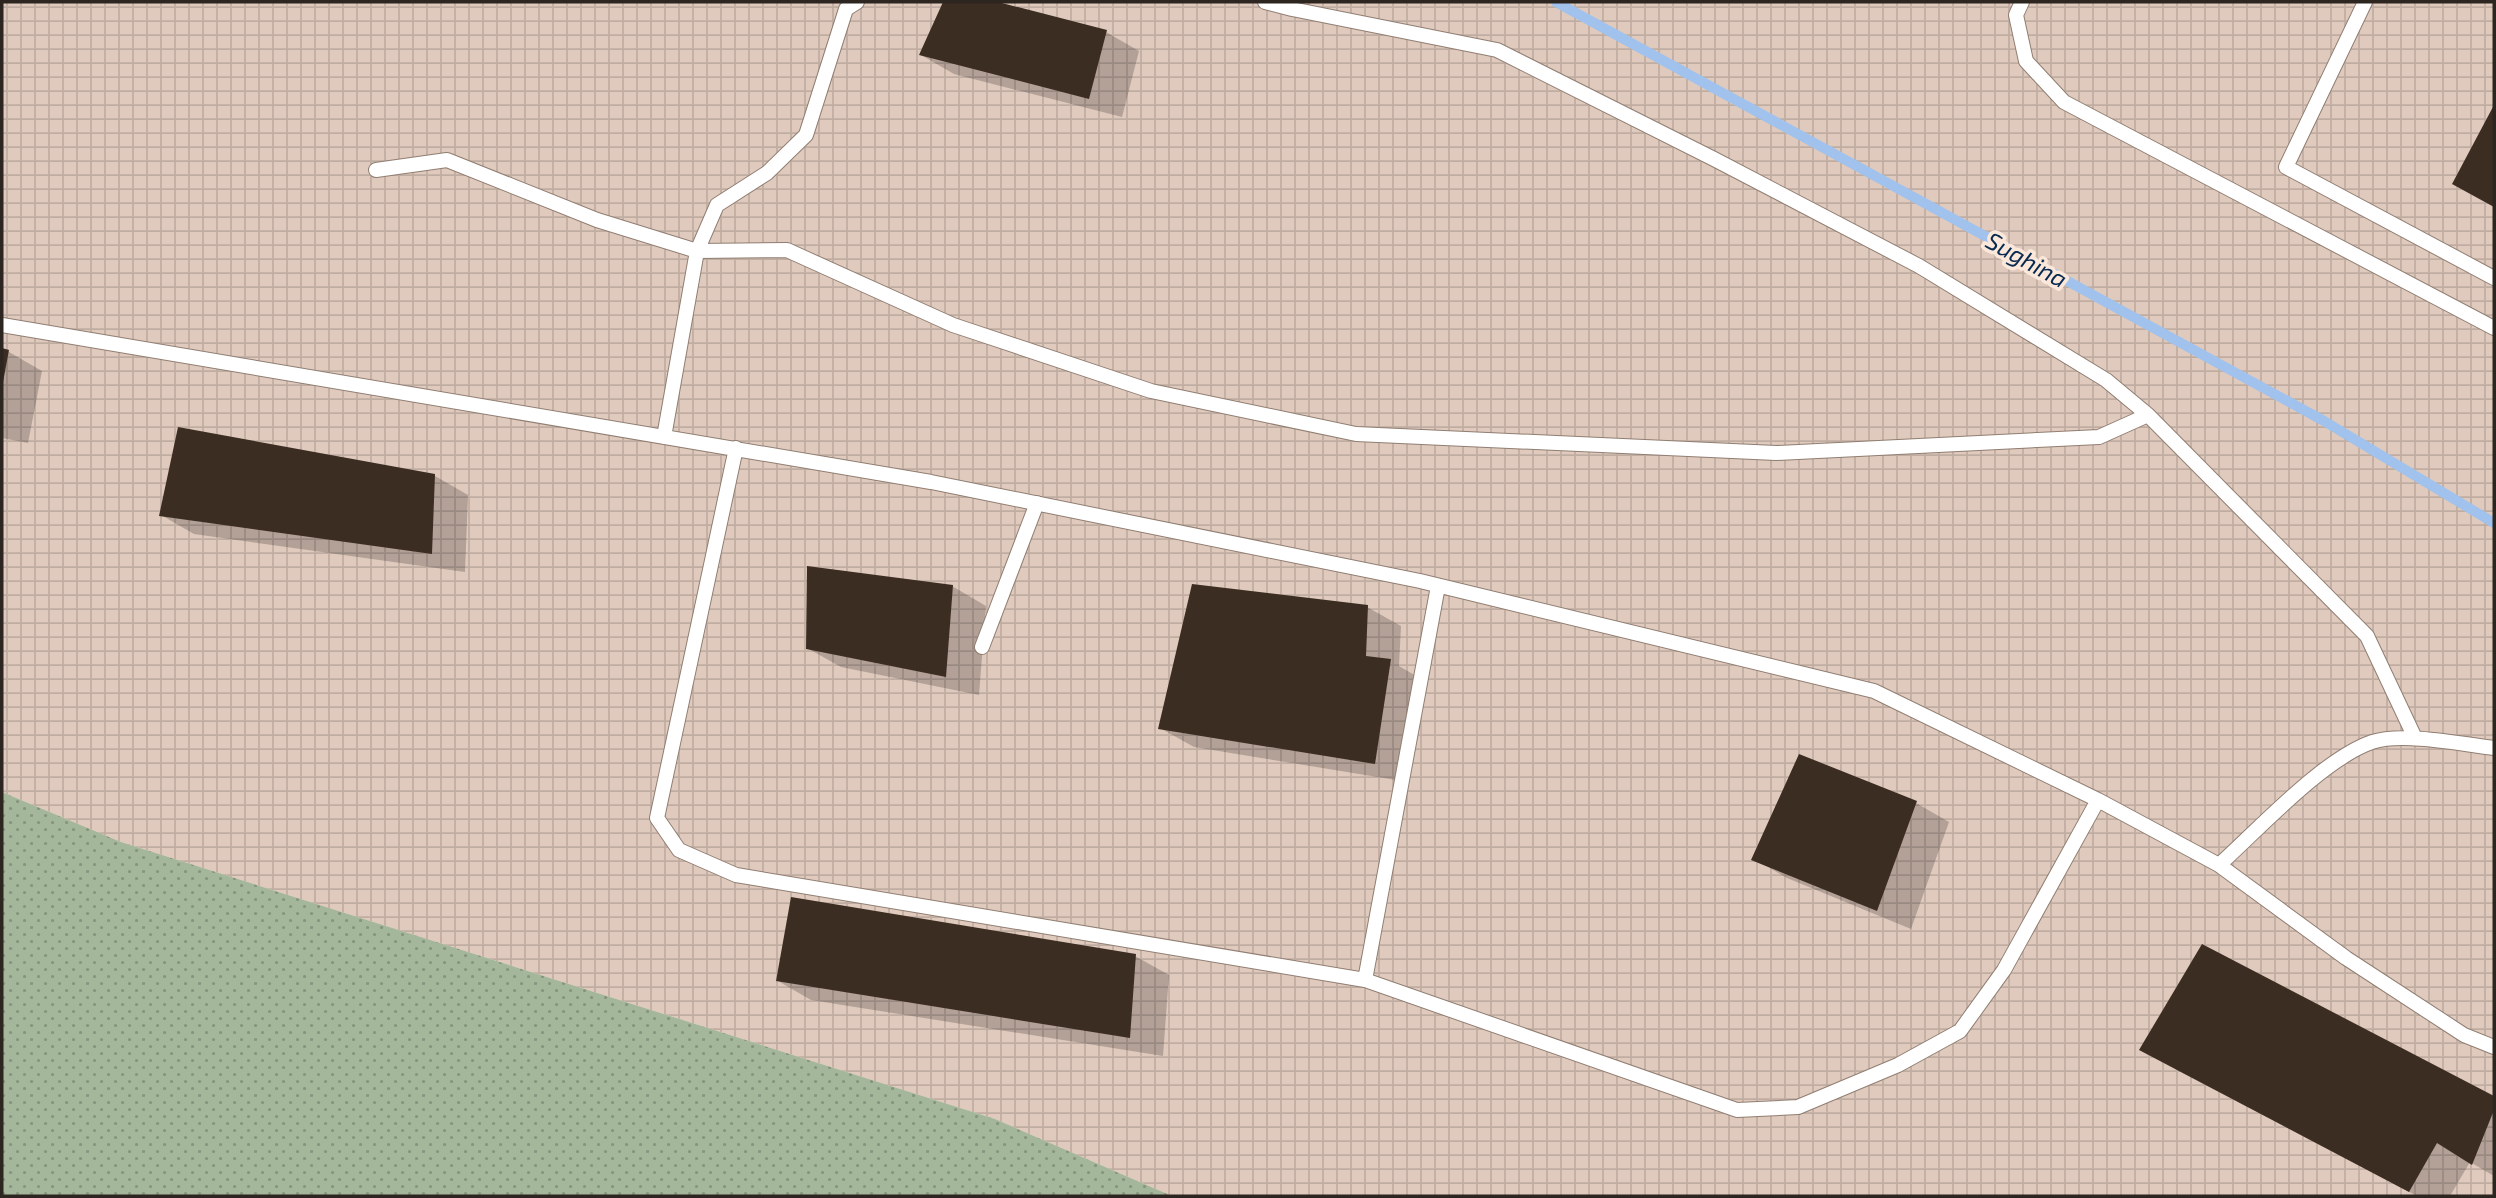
<svg xmlns="http://www.w3.org/2000/svg" width="2496" height="1198" font-family="'Exo 2',sans-serif">
<defs>
<pattern id="industrial-grid" width="8" height="8" patternUnits="userSpaceOnUse" patternTransform="scale(1.75)"><rect width="8" height="8" fill="#e0cabd"/><path d="M0 4h8M4 0v8" fill="none" stroke="#c0ada2"/></pattern>
<pattern id="grass-dots" width="8" height="8" patternUnits="userSpaceOnUse" patternTransform="scale(1.75)"><rect width="8" height="8" fill="#a4b79b"/><path d="M2 2h.1M6 6h.1" fill="none" stroke="#86957e" stroke-width="1.8" stroke-linecap="round"/></pattern>
</defs>
<rect width="100%" height="100%" fill="#efdbcd"/>
<path fill="url(#industrial-grid)" d="M2,2h2492v1194h-1322l-177,-77 -874,-277 -119,-50z"/>
<path fill="url(#grass-dots)" d="M2,792l119,50 874,277 177,77h-1170z"/>
<path fill="#0003" d="M945,2h46l115,30 33,19 -17,66 -168,-43 -33,-19z
M2,350l7,2 33,19 -14,72 -26,-5z
M435,476l33,19 -3,77 -271,-38 -33,-19z
M952,586l34,20 -7,89 -138,-28 -34,-19z
M1367,607l34,19 -2,40 24,14 -15,102 -214,-35 -34,-19z
M1916,803l33,19 -38,107 -124,-51 -33,-19z
M2203,947l291,151v78l-24,-14 -20,34h-33l-242,-127z
M1135,956l34,19 -6,81 -352,-56 -33,-19z"/>
<g fill="none" stroke-linecap="round" stroke-linejoin="round">
<path stroke="#a0c2ec" stroke-width="10" d="M1556,2l768,419 170,102"/>
</g>
<path fill="#3c2d23" d="M943,2h55l109,28 -18,69 -170,-44z
M2494,105v102l-42,-23z
M2,348l7,2 -6,32h-1z
M178,427l257,47 -3,80 -273,-38z
M807,566l146,19 -7,92 -140,-28z
M1192,584l176,21 -2,51 25,3 -16,105 -217,-35z
M1799,754l118,47 -40,110 -126,-51z
M791,897l345,57 -6,84 -354,-57z
M2202,944l292,152v14l-22,55 -35,-22 -28,49 -270,-142z"/>
<g fill="none" stroke-linecap="round" stroke-linejoin="round">
<g stroke="#907e72" stroke-width="16">
<path id="service" d="M1265,2l27,7 205,41 217,109 205,107 187,114 42,35
M2022,2l-6,13 10,46 38,41 430,226
M2365,2l-79,165 208,111
M376,170l71,-10 150,60 100,31 90,-1 166,75 198,66 205,43 420,19 323,-16 49,-22 219,221 48,102
M2,325l929,157 489,99 454,110 224,109 121,65 127,93 118,77 30,12
M664,437l33,-186 20,-46 50,-32 39,-38 40,-126 11,-7
M736,448l-79,370 22,32 57,25 629,105 372,130 61,-3 100,-42 62,-34 44,-61 94,-170
M982,647l55,-144
M2219,865c40,-36 104,-106 153,-123 30,-10 90,2 122,6
M1365,980l73,-394"/>
</g>
<use href="#service" stroke="#fff" stroke-width="14"/>
</g>
<g text-anchor="middle" dominant-baseline="central" stroke-width="7" stroke-linejoin="round" paint-order="stroke">
<g font-size="24" font-style="italic" fill="#072a51" stroke="#fce8da">
<text transform="translate(2027 259) rotate(29)">Sughina</text>
</g>
</g>
<rect width="2496" height="1198" fill="none" stroke="#2c2520" stroke-width="7"/>
</svg>
